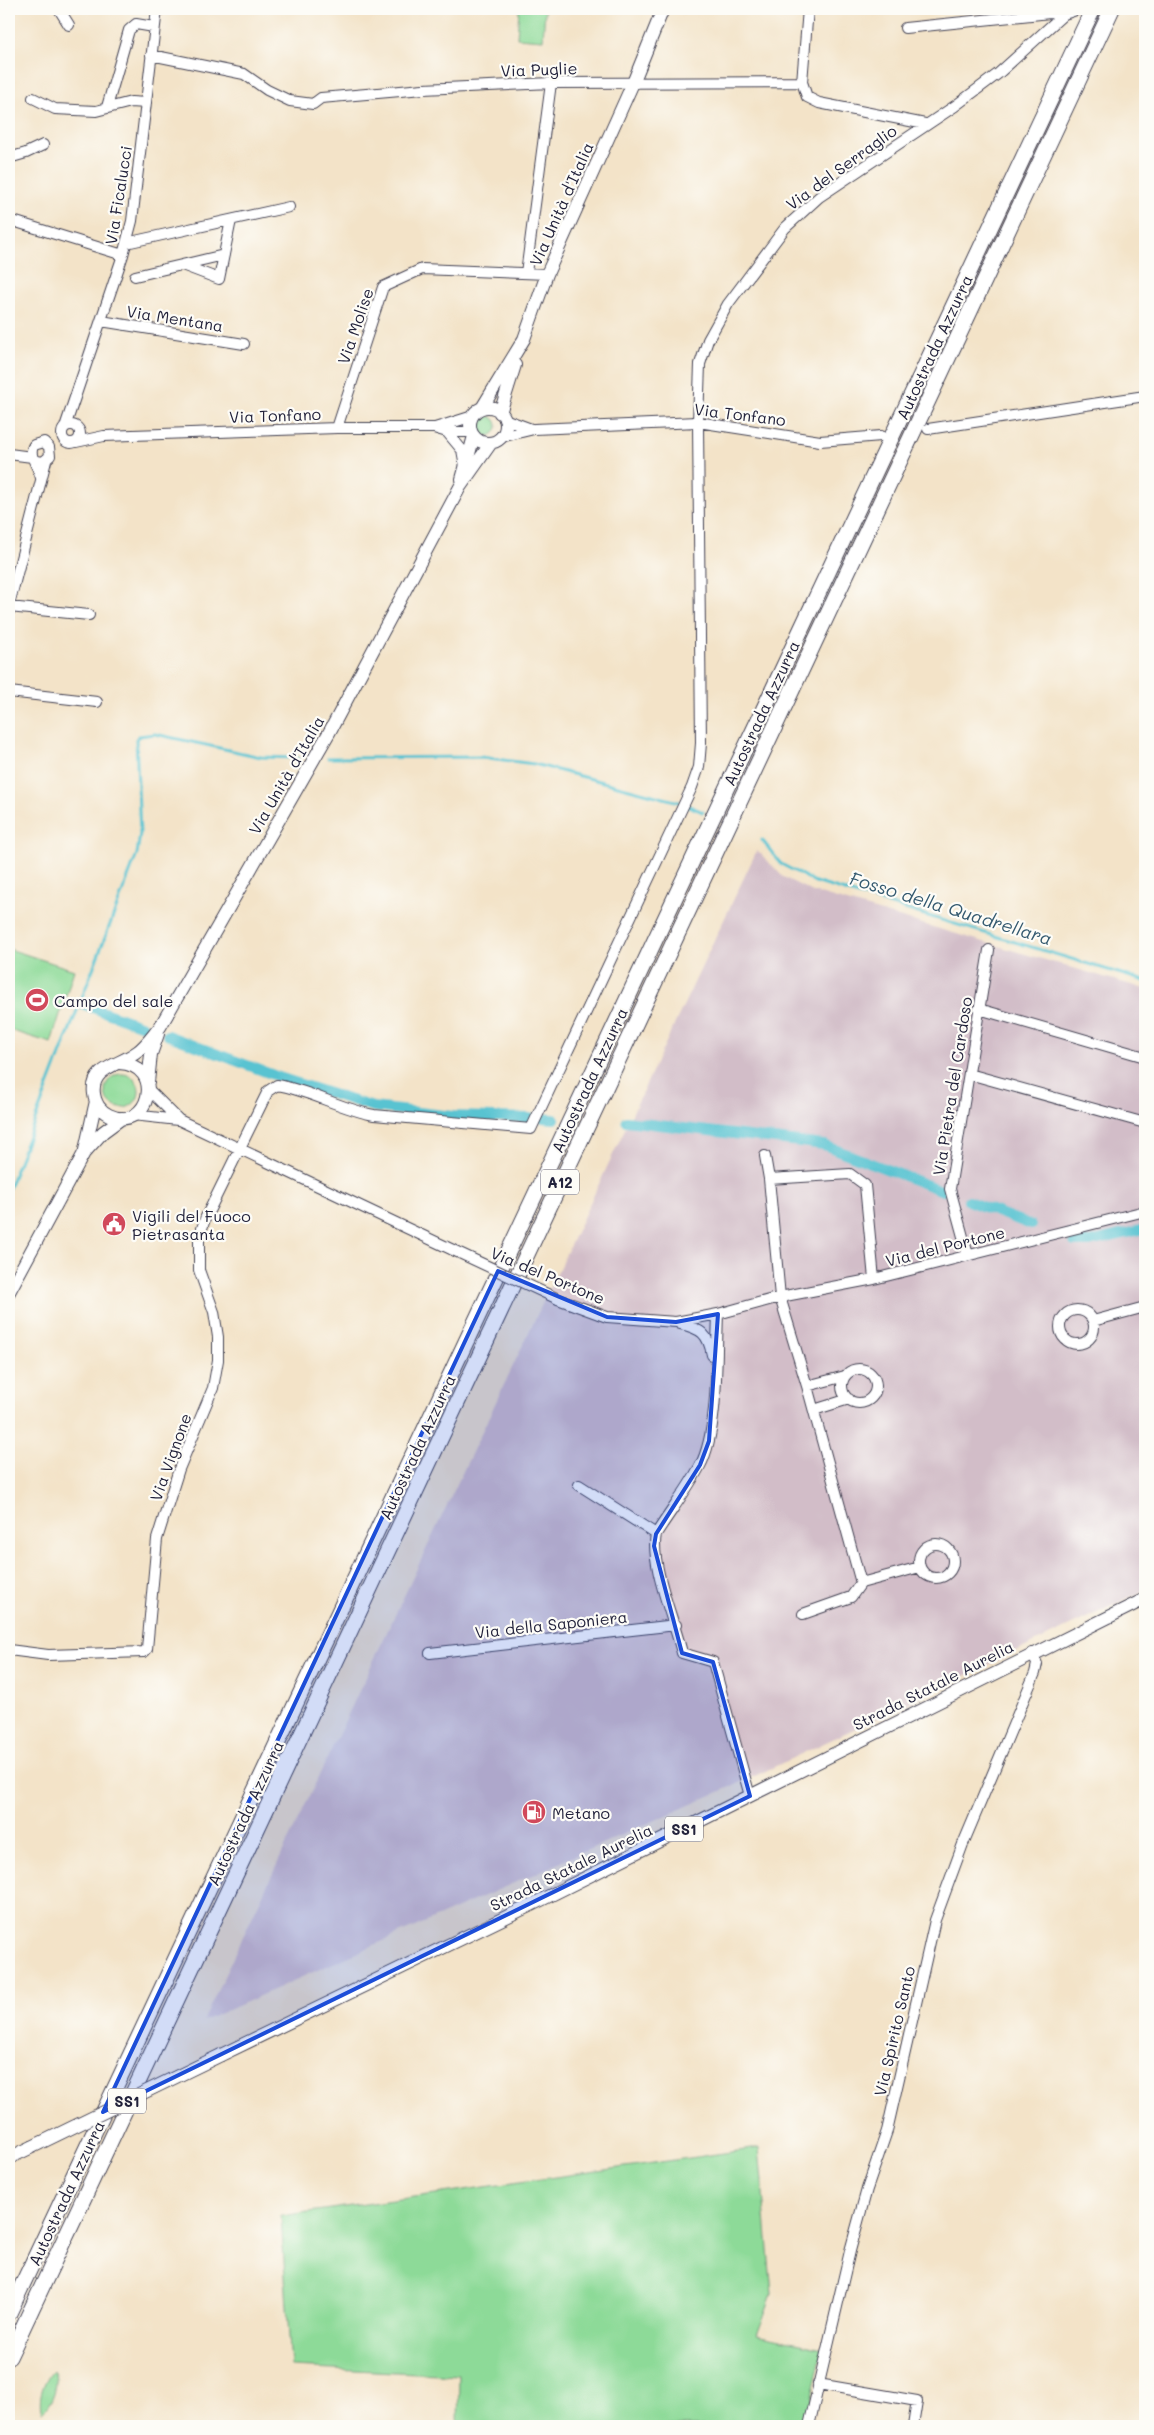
<svg xmlns="http://www.w3.org/2000/svg" width="1154" height="2435" font-family="Mali,sans-serif">
<rect width="100%" height="100%" fill="#fdfcf7"/>
<filter id="ink" filterUnits="userSpaceOnUse"><feTurbulence type="fractalNoise" baseFrequency=".02" numOctaves="2"/><feDisplacementMap in="SourceGraphic" scale="10" xChannelSelector="R" yChannelSelector="G"/><feConvolveMatrix kernelMatrix="1 2 1 2 8 2 1 2 1" color-interpolation-filters="sRGB"/></filter>
<filter id="wash" filterUnits="userSpaceOnUse"><feTurbulence type="fractalNoise" baseFrequency=".0096" numOctaves="4" result="noise"/><feDisplacementMap in="SourceGraphic" scale="20" xChannelSelector="R" yChannelSelector="G"/><feGaussianBlur stdDeviation="1.12" result="paint"/><feColorMatrix in="noise" values="0 0 0 0 0 0 0 0 0 0 0 0 0 0 0 0 0 1.4 0 .05"/><feComposite in="paint" operator="in"/></filter>
<g filter="url(#wash)">
<rect width="100%" height="100%" fill="#f3e3c8"/>
<path fill="#d2bdc8" d="M757,850l26,27 30,15 332,97v601l-388,185 -554,246z"/>
<path fill="#8dda98" stroke="#587e6a" d="M519,9h26l-2,31 -26,-2z
M477 426a10 10 0 1 1 20 0a10 10 0 1 1-20 0Z
M9,949l65,21 -23,73 -42,-13z
M105 1091a17 17 0 1 1 34 0a17 17 0 1 1-34 0Z
M759,2148l13,146 -15,41 66,14 -18,77h-347l1,-51 -168,-8 -10,-151z
M53,2370c8,11 -1,34 -11,42 -5,-13 2,-32 11,-42z"/>
<g fill="none" stroke-linecap="round" stroke-linejoin="round">
<path stroke="#58c3d1" stroke-width="3" d="M328,758l153,-1 53,7 145,38
M689,806l14,6
M762,840l19,24 34,18 330,99
M9,1188l128,-334 3,-20 -4,-95 3,-3 16,-2 106,23 37,1"/>
<path stroke="#58c3d1" stroke-width="10" d="M79,1003l64,23
M167,1035l112,42 94,30 81,9 76,2
M542,1118l12,1
M626,1121l198,24 119,46
M968,1201l63,24
M1074,1242h16l55,-13"/>
</g>
</g>
<g filter="url(#ink)">
<g fill="none" stroke-linecap="round" stroke-linejoin="round">
<g stroke="#413f50" stroke-width="12">
<path id="minor" d="M59,9l10,16
M905,28l145,-15 14,1
M151,55l93,19 23,16 23,11 23,3 8,-6 102,-9 128,-6 251,-1 5,15 12,6 106,21
M802,82l6,-73
M33,98l22,11 41,2 35,-9 15,1
M107,107l22,-77 7,-6 18,3
M9,158l17,-5 17,-8
M13,221l110,34
M126,243l163,-36
M182,265l37,14 12,-59
M526,273l25,-190
M135,276l89,-21
M101,321l143,23
M504,419l27,10
M62 434a9 9 0 1 1 18 0a9 9 0 1 1-18 0Z
M65,427l58,-172 9,-34 25,-212
M337,428l46,-141 39,-18 125,5
M435,428l38,-12
M928,429l217,-33
M447,432l15,18 3,16
M501,437l33,-8 164,-7 122,19 61,-5
M76,442l28,-6 233,-8h97l13,4h24
M9,454l23,3
M37,461l6,1 7,-6 -1,-9 -5,-5 -10,3c-7,10 4,20 7,33
M9,605l37,-144
M9,607l80,8
M9,692l88,10
M979,1009l166,48
M969,1074l176,49
M149,1090l30,30 274,130
M133,1115l45,5
M765,1156l4,23 11,118 27,89 54,197
M769,1179l81,-5 15,11 9,94
M968,1255l-18,-66 39,-239
M558,1299l49,18 69,5 42,-8 62,-17 94,-18 271,-68
M1060 1327a17 17 0 1 1 34 0a17 17 0 1 1-34 0Z
M1093,1321l52,-14
M680,1324c21,5 28,9 32,31
M842 1386a17 17 0 1 1 34 0a17 17 0 1 1-34 0Z
M807,1386l38,-10
M814,1410l35,-11
M579,1485l77,49c14,-22 31,-44 44,-68 19,-35 16,-111 18,-152
M656,1534c-6,31 18,85 26,119l31,9 37,134
M919 1561a17 17 0 1 1 34 0a17 17 0 1 1-34 0Z
M803,1614l48,-17 10,-14 59,-16
M9,1650l39,5 96,-3 3,-3 10,-110 22,-70 34,-81 5,-28v-23l-4,-25 -15,-42v-32l6,-19 63,-128 9,-6c33,5 63,24 97,30l157,14 161,-342 7,-20 2,-24 -3,-321 2,-58 8,-24 20,-36 57,-76 34,-31 136,-91 44,-33 65,-59 15,-5
M430,1653l246,-28
M818,2384l99,17 -4,25
M809,2426l41,-175 17,-62 20,-58 48,-211 28,-76 72,-171 2,-9 -5,-11"/>
</g>
<g stroke="#413f50" stroke-width="14">
<path id="major" d="M470 425a18 18 0 1 1 36 0a18 18 0 1 1-36 0Z
M482,408l42,-69 23,-65 86,-191 30,-74
M500,413l15,-48
M462,479l12,-43
M119,1063c48,2 30,71 -10,52 -8,-4 -14,-12 -15,-21 -4,-27 27,-29 43,-42 9,-6 16,-17 23,-25l170,-296 130,-244 31,-44
M148,1082l3,-28 7,-20
M85,1150l11,-49
M9,1292l75,-139 19,-21 19,-14
M221,2055l310,-150 614,-306
M9,2158l23,-11"/>
</g>
<g stroke="#413f50" stroke-width="17">
<path id="highway" d="M9,2313l1084,-2304
M9,2357l1103,-2348"/>
</g>
<use href="#minor" stroke="#fff" stroke-width="10"/>
<use href="#major" stroke="#fff" stroke-width="12"/>
<use href="#highway" stroke="#fff" stroke-width="15"/>
<g stroke="#413f50" stroke-width="12" stroke-linecap="butt">
<path id="minor-bridge" d="M453,1250l105,49"/>
</g>
<g stroke="#413f50" stroke-width="14" stroke-linecap="butt">
<path id="major-bridge" d="M32,2147l189,-92"/>
</g>
<use href="#minor-bridge" stroke="#fff" stroke-width="10"/>
<use href="#major-bridge" stroke="#fff" stroke-width="12"/>
</g>
</g>
<path fill="#1d4ed8" fill-opacity="0.2" stroke="#1d4ed8" stroke-width="4" stroke-linejoin="round" d="M498,1271l109,46 69,5 42,-8 -9,127 -9,24 -44,69 -2,12 28,107 31,9 37,134 -647,316z"/>
<defs>
<g id="stadium-disc" transform="scale(1.25)"><circle r="9.5" fill="#d1495b" stroke="#fdfcf7"/><path d="M0-5a6.5 5 0 1 0 0 10a6.5 5 0 1 0 0-10ZM-3.5-1.8h7v3.6h-7Z" fill="#fff"/></g>
<g id="civic-disc" transform="scale(1.25)"><circle r="9.5" fill="#d1495b" stroke="#fdfcf7"/><path d="M-.6-6.5H3V-4.5H.6V-3L4-1V1h2V6H-6V1h2V-1L-.6-3ZM-1.2 2.5V6h2.4V2.5Z" fill="#fff"/></g>
<g id="fuel-disc" transform="scale(1.25)"><circle r="9.5" fill="#d1495b" stroke="#fdfcf7"/><path d="M-5.5-6h7V0h2V4h1.3V-2.5L3-4.5l.8-.8L6-3V5H2.5V1h-1V6h-7ZM-4.2-4.7v3.2H.2V-4.7Z" fill="#fff"/></g>
</defs>
<g fill-rule="evenodd">
<use href="#stadium-disc" x="37" y="1000"/>
<use href="#civic-disc" x="114" y="1224"/>
<use href="#fuel-disc" x="534" y="1812"/>
</g>
<g text-anchor="middle" dominant-baseline="central" stroke-width="4.5" stroke-linejoin="round" paint-order="stroke">
<g fill="#fdfcf7" stroke="#646373" stroke-width="1">
<rect x="541" y="1169.5" width="38" height="25" rx="4"/>
<rect x="665" y="1816.5" width="38" height="25" rx="4"/>
<rect x="108" y="2088.5" width="38" height="25" rx="4"/>
</g>
<g font-size="15" font-weight="bold" fill="#22223b">
<text x="560" y="1182">A12</text>
<text x="684" y="1829">SS1</text>
<text x="127" y="2101">SS1</text>
</g>
<g font-size="16" fill="#22223b" stroke="#fdfcf7">
<text transform="translate(539 69) rotate(-2)">Via Puglie</text>
<text transform="translate(841 167) rotate(-36)">Via del Serraglio</text>
<text transform="translate(118 195) rotate(-81)">Via Ficalucci</text>
<text transform="translate(561 204) rotate(-66)">Via Unità d'Italia</text>
<text transform="translate(175 318) rotate(9)">Via Mentana</text>
<text transform="translate(355 326) rotate(-71)">Via Molise</text>
<text transform="translate(934 347) rotate(-65)">Autostrada Azzurra</text>
<text transform="translate(740 414) rotate(7)">Via Tonfano</text>
<text transform="translate(275 415) rotate(-2)">Via Tonfano</text>
<text transform="translate(761 713) rotate(-65)">Autostrada Azzurra</text>
<text transform="translate(286 775) rotate(-60)">Via Unità d'Italia</text>
<text transform="translate(589 1080) rotate(-65)">Autostrada Azzurra</text>
<text transform="translate(952 1086) rotate(-81)">Via Pietra del Cardoso</text>
<text transform="translate(945 1246) rotate(-14)">Via del Portone</text>
<text transform="translate(548 1275) rotate(23)">Via del Portone</text>
<text transform="translate(417 1447) rotate(-65)">Autostrada Azzurra</text>
<text transform="translate(170 1457) rotate(-70)">Via Vignone</text>
<text transform="translate(551 1624) rotate(-6)">Via della Saponiera</text>
<text transform="translate(933 1685) rotate(-27)">Strada Statale Aurelia</text>
<text transform="translate(245 1813) rotate(-65)">Autostrada Azzurra</text>
<text transform="translate(571 1867) rotate(-26)">Strada Statale Aurelia</text>
<text transform="translate(894 2031) rotate(-77)">Via Spirito Santo</text>
<text transform="translate(66 2193) rotate(-65)">Autostrada Azzurra</text>
</g>
<g font-size="16" fill="#22223b" stroke="#fdfcf7" text-anchor="start">
<text x="54" y="1000">Campo del sale</text>
<text x="132" y="1215">Vigili del Fuoco<tspan x="132" dy="18">Pietrasanta</tspan></text>
<text x="552" y="1812">Metano</text>
</g>
<g font-size="18" font-style="italic" fill="#355a70" stroke="#fdfcf7">
<text transform="translate(951 908) rotate(17)">Fosso della Quadrellara</text>
</g>
</g>
<rect width="1154" height="2435" fill="none" stroke="#fdfcf7" stroke-width="30"/>
</svg>
